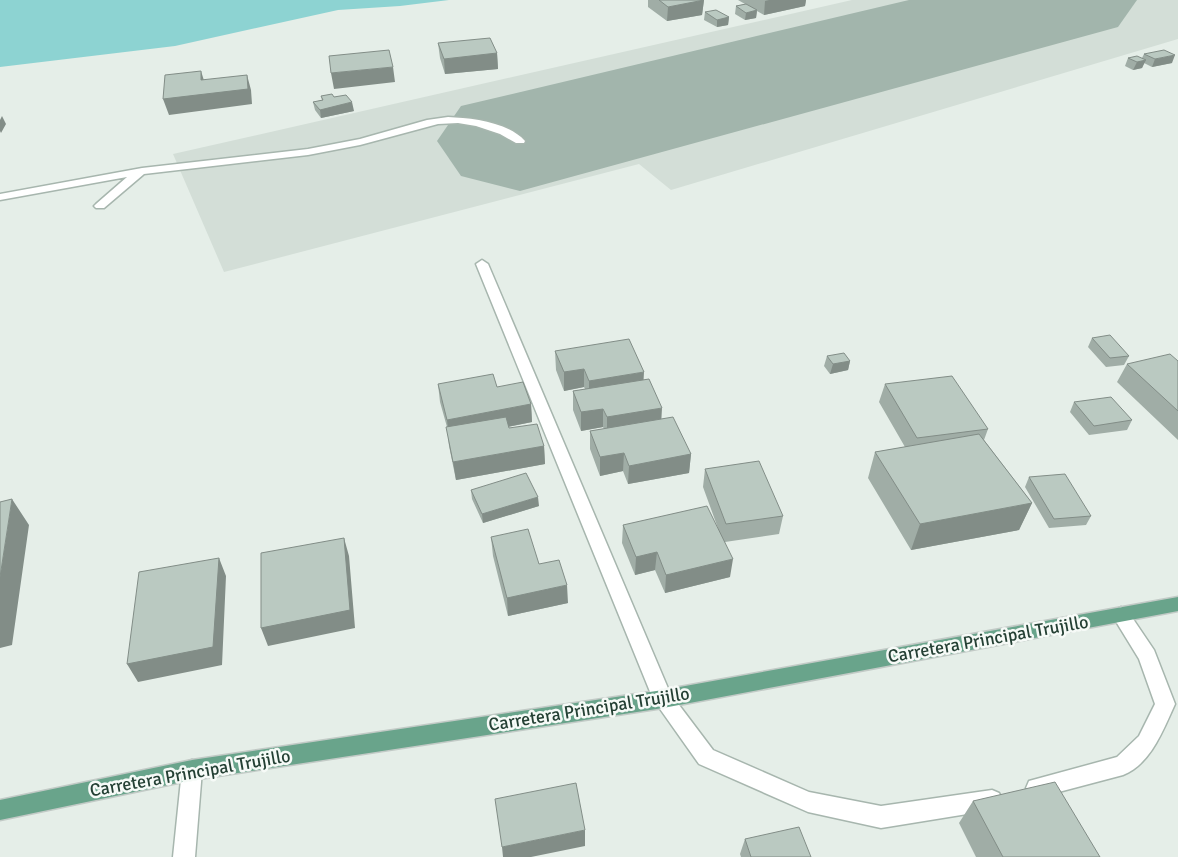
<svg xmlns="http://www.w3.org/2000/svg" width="1178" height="857" font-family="Signika,sans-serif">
<rect width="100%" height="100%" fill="#e5eee8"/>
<path fill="#d3ded7" d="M852,0h326v39l-507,151 -32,-26 -415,108 -51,-118z"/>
<path fill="#8dd3d2" d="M0,0h449l-49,6 -62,4 -163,36 -175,21z"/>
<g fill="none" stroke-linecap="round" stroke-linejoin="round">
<path fill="#a2b5ac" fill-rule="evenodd" d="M909,0h228l-19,27 -598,164 -59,-15 -24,-35 24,-35z"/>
<g stroke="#a7b6ae" stroke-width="3">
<path id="minor" d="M448,117c24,1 60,5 77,24l-1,2h-8l-16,-9 -24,-8 -18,-3 -20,1 -78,21 -52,10 -164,19 -40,34h-8l-2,-2 2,-2 31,-27 -127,23v-6l142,-26 166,-19 52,-10 67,-19z
M482,260l6,4 182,429 43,57 96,42 72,14 111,-16 7,3 4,7 -4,7 -7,3 -111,18 -73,-16 -109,-48 -46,-65 -177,-435z
M1121,607l6,3 27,40 21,54c-12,26 -24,60 -52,71l-87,23 -7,-3 -3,-7 3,-7 88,-24 22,-21 16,-32 -16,-45 -27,-44 3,-5z
M192,760l7,3 3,7 -7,87h-22l9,-87 3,-7z"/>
</g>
<g stroke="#c2cac6" stroke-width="3">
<path id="major" d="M1178,597v14l-515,97 -471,72 -192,40v-20l192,-40 471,-70z"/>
</g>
<use href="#minor" fill="#fff" fill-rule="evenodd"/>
<use href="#major" fill="#69a48b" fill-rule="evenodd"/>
</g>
<path fill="#a0ada6" d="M648,0h56l-2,15 -35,6 -19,-14z
M738,0h68l-1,6 -41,9 -7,-4 -1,7 -11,2 -10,-6 1,-8 9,-2z
M705,12l24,5 -1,8 -11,2 -13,-7z
M438,43l59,10 1,16 -53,5 -5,-16z
M1144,54l28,9 -20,4 -8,-4 -2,5 -9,2 -8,-4 3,-8h14z
M321,96l13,1 20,14 -33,7 -6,-8 -2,-8 9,-2z
M1092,338l37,18 -5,9 -18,2 -18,-20z
M555,351l88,28 18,40 30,35 -2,19 -61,11 -5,-13 -23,5 -10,-27v-18l14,-2 -1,-2 -22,4 -8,-21v-19l12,-2 -1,-2 -20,4 -8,-21z
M827,356l23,5 -2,9 -18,4 -6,-8z
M1178,361v79l-61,-58 10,-18z
M438,384l59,3 34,17 1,18 -24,5 1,1 35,18 1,18 -89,16 -7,-34 -2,-19 -7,-25z
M885,384l103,45 -4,11 48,63 -13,27 -108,20 -43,-72 7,-26 30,-5 -26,-45z
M1074,402l58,18 -5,10 -38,5 -19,-23z
M705,469l78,47 -4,18 -54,8 5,35 -65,16 -10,-23 -20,5 -13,-32 1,-18 96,6 -16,-44z
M1029,477l62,39 -5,9 -37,3 -24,-41z
M471,490l68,16 -56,17 -11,-24z
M491,537l48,27 29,39 -60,13 -15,-60z
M973,801l127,56h-124l-17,-34z
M745,839l66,18h-70l-1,-3z"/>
<path fill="#828d87" d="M704,0l-2,15 -35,6 1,-14z
M769,0h37l-1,6 -41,9 1,-14z
M757,10l-1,8 -11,2 1,-7z
M729,17l-1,8 -11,2v-7z
M497,53l1,16 -53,5 -1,-15z
M1175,55l-3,8 -20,4 3,-8z
M1146,60l-4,8 -9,2 4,-8z
M393,67l2,15 -61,7 -3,-16z
M201,71l5,16 41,-12 4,15 1,14 -83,11 -6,-16 38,-19z
M352,102l2,9 -33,7 -1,-8z
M2,116l4,8 -5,9 -1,-2v-11z
M850,361l-2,9 -18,4 3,-10z
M584,369v18l-20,4v-19z
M644,372l-1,18 -54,9v-18z
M531,404l1,18 -83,16 -2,-18z
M662,408l-1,18 -54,9v-18z
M603,409v18l-22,4v-19z
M544,446l1,18 -89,16 -3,-18z
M624,453l-1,18 -23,5v-19z
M691,454l-2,19 -61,11 1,-18z
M538,497l1,9 -56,17 -1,-9z
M12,499l17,26 -17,120 -12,3v-71z
M1032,503l-13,27 -108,20 9,-26z
M344,538l5,18 6,72 -87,18 -7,-18z
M657,552l-2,18 -20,5 1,-18z
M219,558l7,18 -4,89 -84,17 -11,-18z
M733,559l-3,18 -65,16 1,-18z
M567,585l1,18 -60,13 -1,-18z
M585,830v16l-54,11h-28l-1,-10z"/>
<path fill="#bac9c1" stroke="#828d87" d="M659,0h45l-36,7z
M746,4l11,6 -11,3 -10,-7z
M716,10l13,7 -12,3 -12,-8z
M490,38l7,15 -53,6 -6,-16z
M389,50l4,17 -62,6 -2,-17z
M1164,50l11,5 -20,4 -11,-5z
M1137,56l9,4 -9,2 -9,-4z
M201,71v9l46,-5 1,14 -85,10 2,-24z
M332,94l2,3 12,-2 6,7 -32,8 -7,-8 10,-2 -2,-4z
M1110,335l19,21 -19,2 -18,-20z
M629,339l15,33 -55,9 -5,-12 -20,3 -9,-21z
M844,353l6,8 -17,3 -6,-8z
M1170,354l8,7v50l-51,-47z
M493,374l4,13 26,-5 8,22 -84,16 -9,-36z
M952,376l36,53 -71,9 -32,-54z
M649,379l13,29 -55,9 -4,-8 -22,3 -8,-21z
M1111,397l21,23 -38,6 -20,-24z
M506,417l3,11 28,-4 7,22 -91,16 -7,-35z
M673,417l18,37 -62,12 -5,-13 -24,4 -10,-26z
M979,434l53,69 -112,21 -45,-72z
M759,461l24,55 -57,8 -21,-55z
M526,473l12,24 -56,17 -11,-24z
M1065,474l26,42 -37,3 -25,-42z
M12,499l-12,78v-75z
M707,506l26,53 -67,16 -9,-23 -21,5 -13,-32z
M528,529l11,35 20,-4 8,25 -60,13 -16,-61z
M344,538l6,72 -89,18v-75z
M219,558l-6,89 -86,17 12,-92z
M1055,782l45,75h-97l-30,-56z
M576,783l9,47 -83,17 -7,-48z
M799,827l12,30h-60l-6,-18z"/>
<g text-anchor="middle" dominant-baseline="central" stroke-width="5" stroke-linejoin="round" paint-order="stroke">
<g font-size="18" fill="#244034" stroke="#f6faf7">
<text transform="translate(988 639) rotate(-10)">Carretera Principal Trujillo</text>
<text transform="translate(589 709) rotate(-9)">Carretera Principal Trujillo</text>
<text transform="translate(190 773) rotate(-10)">Carretera Principal Trujillo</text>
</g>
</g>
</svg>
